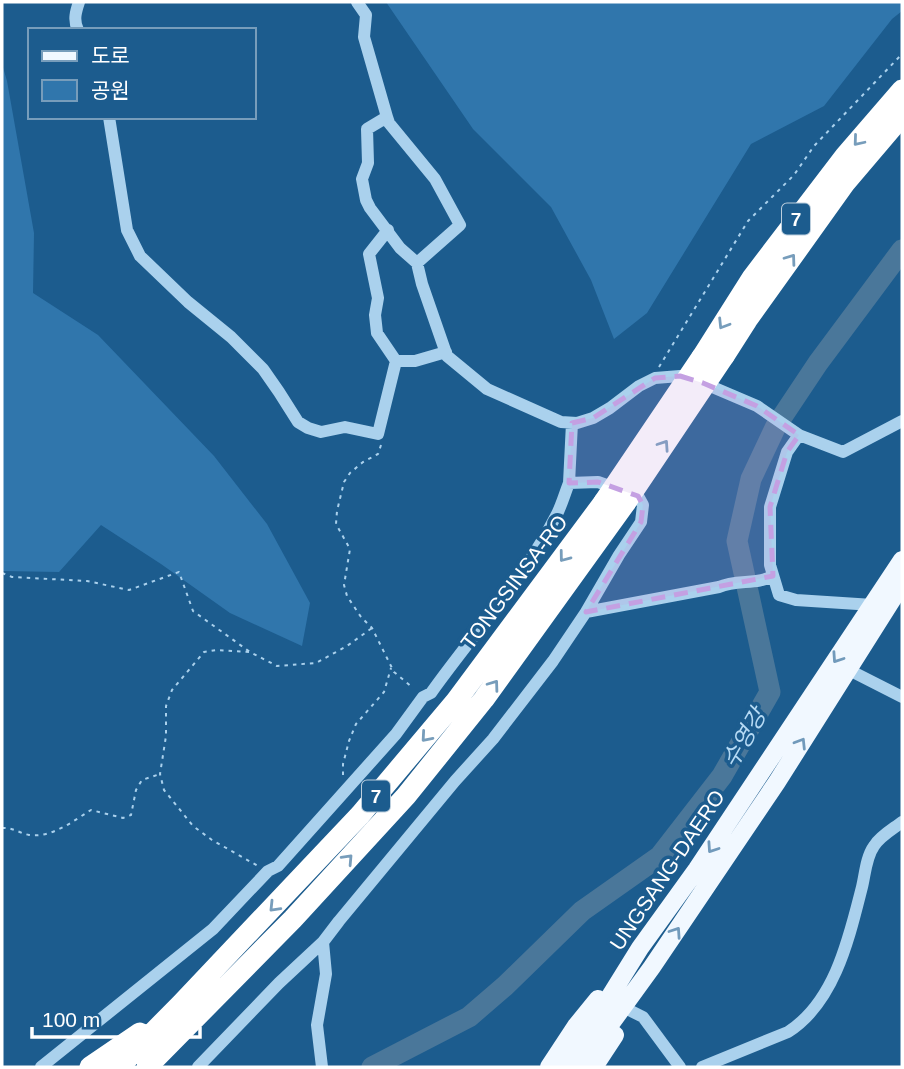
<svg xmlns="http://www.w3.org/2000/svg" width="904" height="1069" font-family="Arial,'Noto Sans KR',sans-serif">
<rect width="100%" height="100%" fill="#1c5c8e"/>
<path fill="#3076ac" d="M386,2h516v9l-10,8 -68,87 -73,38 -104,169 -33,26 -23,-59 -40,-73 -78,-78z
M2,64l5,17 27,152 -1,60 65,42 116,121 53,68 43,79 -8,43 -72,-33 -69,-49 -60,-39 -42,47 -57,-1z"/>
<g fill="none" stroke-linecap="round" stroke-linejoin="round">
<path stroke="#4a779a" stroke-width="21" d="M372,1067l97,-50 36,-31 77,-75 78,-55 62,-80 48,-84 -33,-151 14,-62 25,-53 42,-63 84,-113"/>
<path stroke="#aad1ed" stroke-width="2" stroke-dasharray="3.5 5" stroke-linecap="butt" d="M659,367l89,-146 46,-46 20,-29 88,-92
M381,445l-3,9 -15,8 -13,11 -6,9 -7,29 -1,13 14,25 -6,36 3,11 14,21 11,11 22,44 19,16
M2,573l10,4 75,4 42,9 50,-18 14,39 57,41 27,14 39,-3 31,-17 25,-18
M249,652l-33,-2 -12,2 -32,38 -6,16v30l-6,38 4,16 29,36 19,14 46,26
M343,775v-11l6,-23 7,-17 28,-32 7,-24
M2,828c10,-1 17,5 27,7 23,3 44,-14 62,-25l32,8 8,-3 5,-25 6,-10 18,-6"/>
<path stroke="#aad1ed" stroke-width="12" d="M357,2l9,13 -2,22 23,80 -20,12 1,34 -6,16 4,21 4,8 30,40 17,15 5,21 25,72 40,33 74,33 16,1 16,-5 17,-10 29,-22 16,-8 25,-2 23,7 54,23 42,29
M78,30c-5,-10 -2,-19 1,-28
M109,117l18,113 13,26 48,46 43,35 32,32 16,23 19,30 10,6 13,4 24,-5 33,7 18,-73 -19,-28 -2,-18 3,-17 -9,-44 19,-24
M387,117l2,6 46,56 25,46 -43,38
M396,361h19l31,-9
M569,483l3,-60
M873,605l-77,-5 -17,-5 -9,-30v-58l17,-55 12,-17 44,17 59,-31
M847,669l55,28
M629,1010l14,7 37,50
M41,1067l172,-138 55,-58 10,-5 118,-132 27,-37 8,-4c42,-59 93,-114 126,-179 5,-10 8,-21 12,-31l29,-1 40,14 5,9 -2,17 -22,33 -33,57
M198,1067l81,-84 44,-41 16,-21 116,-140 38,-42 60,-78 33,-49 133,-25c17,-8 38,-2 54,-11
M322,1067l-5,-42 9,-51 -3,-32
M702,1067l86,-35c47,-30 61,-94 74,-145 3,-12 4,-30 12,-41 6,-10 19,-17 28,-24"/>
<path stroke="#f1f8ff" stroke-width="18" d="M583,1062l69,-95 125,-185 125,-198
M549,1067l27,-41 22,-27
M564,1067l22,-32 54,-87 57,-79 205,-309
M594,1067l21,-32"/>
<path stroke="#fff" stroke-width="21" d="M724,356l23,-36 98,-137 57,-67
M702,357l50,-79 93,-122 57,-66
M90,1067l50,-34
M119,1067l62,-63 179,-189 96,-114 148,-199
M147,1067l146,-148 113,-123 78,-97 142,-197"/>
<path stroke="#fff" stroke-width="21" d="M604,502l98,-145
M626,502l98,-146"/>
</g>
<defs><path id="oneway-chevron" d="M-2-3.5L2.5 0L-2 3.5" fill="none" stroke-width="1.6" stroke-linecap="round" stroke-linejoin="round" transform="scale(1.75)"/></defs>
<g stroke="#779dbb">
<use href="#oneway-chevron" transform="translate(858 141) rotate(130)"/>
<use href="#oneway-chevron" transform="translate(791 259) rotate(-54)"/>
<use href="#oneway-chevron" transform="translate(723 324) rotate(122)"/>
<use href="#oneway-chevron" transform="translate(664 445) rotate(-56)"/>
<use href="#oneway-chevron" transform="translate(564 557) rotate(127)"/>
<use href="#oneway-chevron" transform="translate(494 685) rotate(-54)"/>
<use href="#oneway-chevron" transform="translate(426 737) rotate(131)"/>
<use href="#oneway-chevron" transform="translate(348 859) rotate(-47)"/>
<use href="#oneway-chevron" transform="translate(274 907) rotate(134)"/>
</g>
<g stroke="#719abb">
<use href="#oneway-chevron" transform="translate(837 658) rotate(124)"/>
<use href="#oneway-chevron" transform="translate(801 743) rotate(-58)"/>
<use href="#oneway-chevron" transform="translate(712 848) rotate(124)"/>
<use href="#oneway-chevron" transform="translate(676 932) rotate(-56)"/>
</g>
<path fill="#c4a0e2" fill-opacity="0.2" stroke="#c4a0e2" stroke-width="5" stroke-dasharray="14 9" stroke-linejoin="round" d="M680,376l23,7 54,23 42,29 -12,17 -17,55 3,69 -187,36 55,-90 2,-17 -5,-9 -40,-14 -29,1 3,-60 21,-5 62,-40z"/>
<g text-anchor="middle" dominant-baseline="central" stroke-width="7" stroke-linejoin="round" paint-order="stroke">
<g fill="#1c5c8e" stroke="#bbcedd" stroke-width="2">
<rect x="782" y="203.5" width="28" height="31" rx="5"/>
<rect x="362" y="780.5" width="28" height="31" rx="5"/>
</g>
<g font-size="19" font-weight="bold" fill="#fff">
<text x="796" y="219">7</text>
<text x="376" y="796">7</text>
</g>
<g font-size="21" fill="#fff" stroke="#1c5c8e">
<text transform="translate(514 582) rotate(-53)">TONGSINSA-RO</text>
<text transform="translate(667 870) rotate(-56)">UNGSANG-DAERO</text>
</g>
<g font-size="23" font-style="italic" fill="#b6daf4" stroke="#1c5c8e">
<text transform="translate(744 738) rotate(-60)">수영강</text>
</g>
</g>
<rect width="904" height="1069" fill="none" stroke="#ffffff" stroke-width="7"/>
<rect x="28" y="28" width="228" height="91" fill="#1c5c8e" stroke="#779dbb" stroke-width="2"/>
<rect x="42" y="51" width="35" height="10" fill="#f1f8ff" stroke="#779dbb" stroke-width="2"/>
<text x="91" y="63" font-size="21" fill="#ffffff">도로</text>
<rect x="42" y="80" width="35" height="21" fill="#3076ac" stroke="#779dbb" stroke-width="2"/>
<text x="91" y="98" font-size="21" fill="#ffffff">공원</text>
<path d="M32 1027v10h168v-10" fill="none" stroke="#ffffff" stroke-width="3.5"/>
<text x="42" y="1027" font-size="21" fill="#ffffff" stroke="#1c5c8e" stroke-width="5" paint-order="stroke">100 m</text>
</svg>
